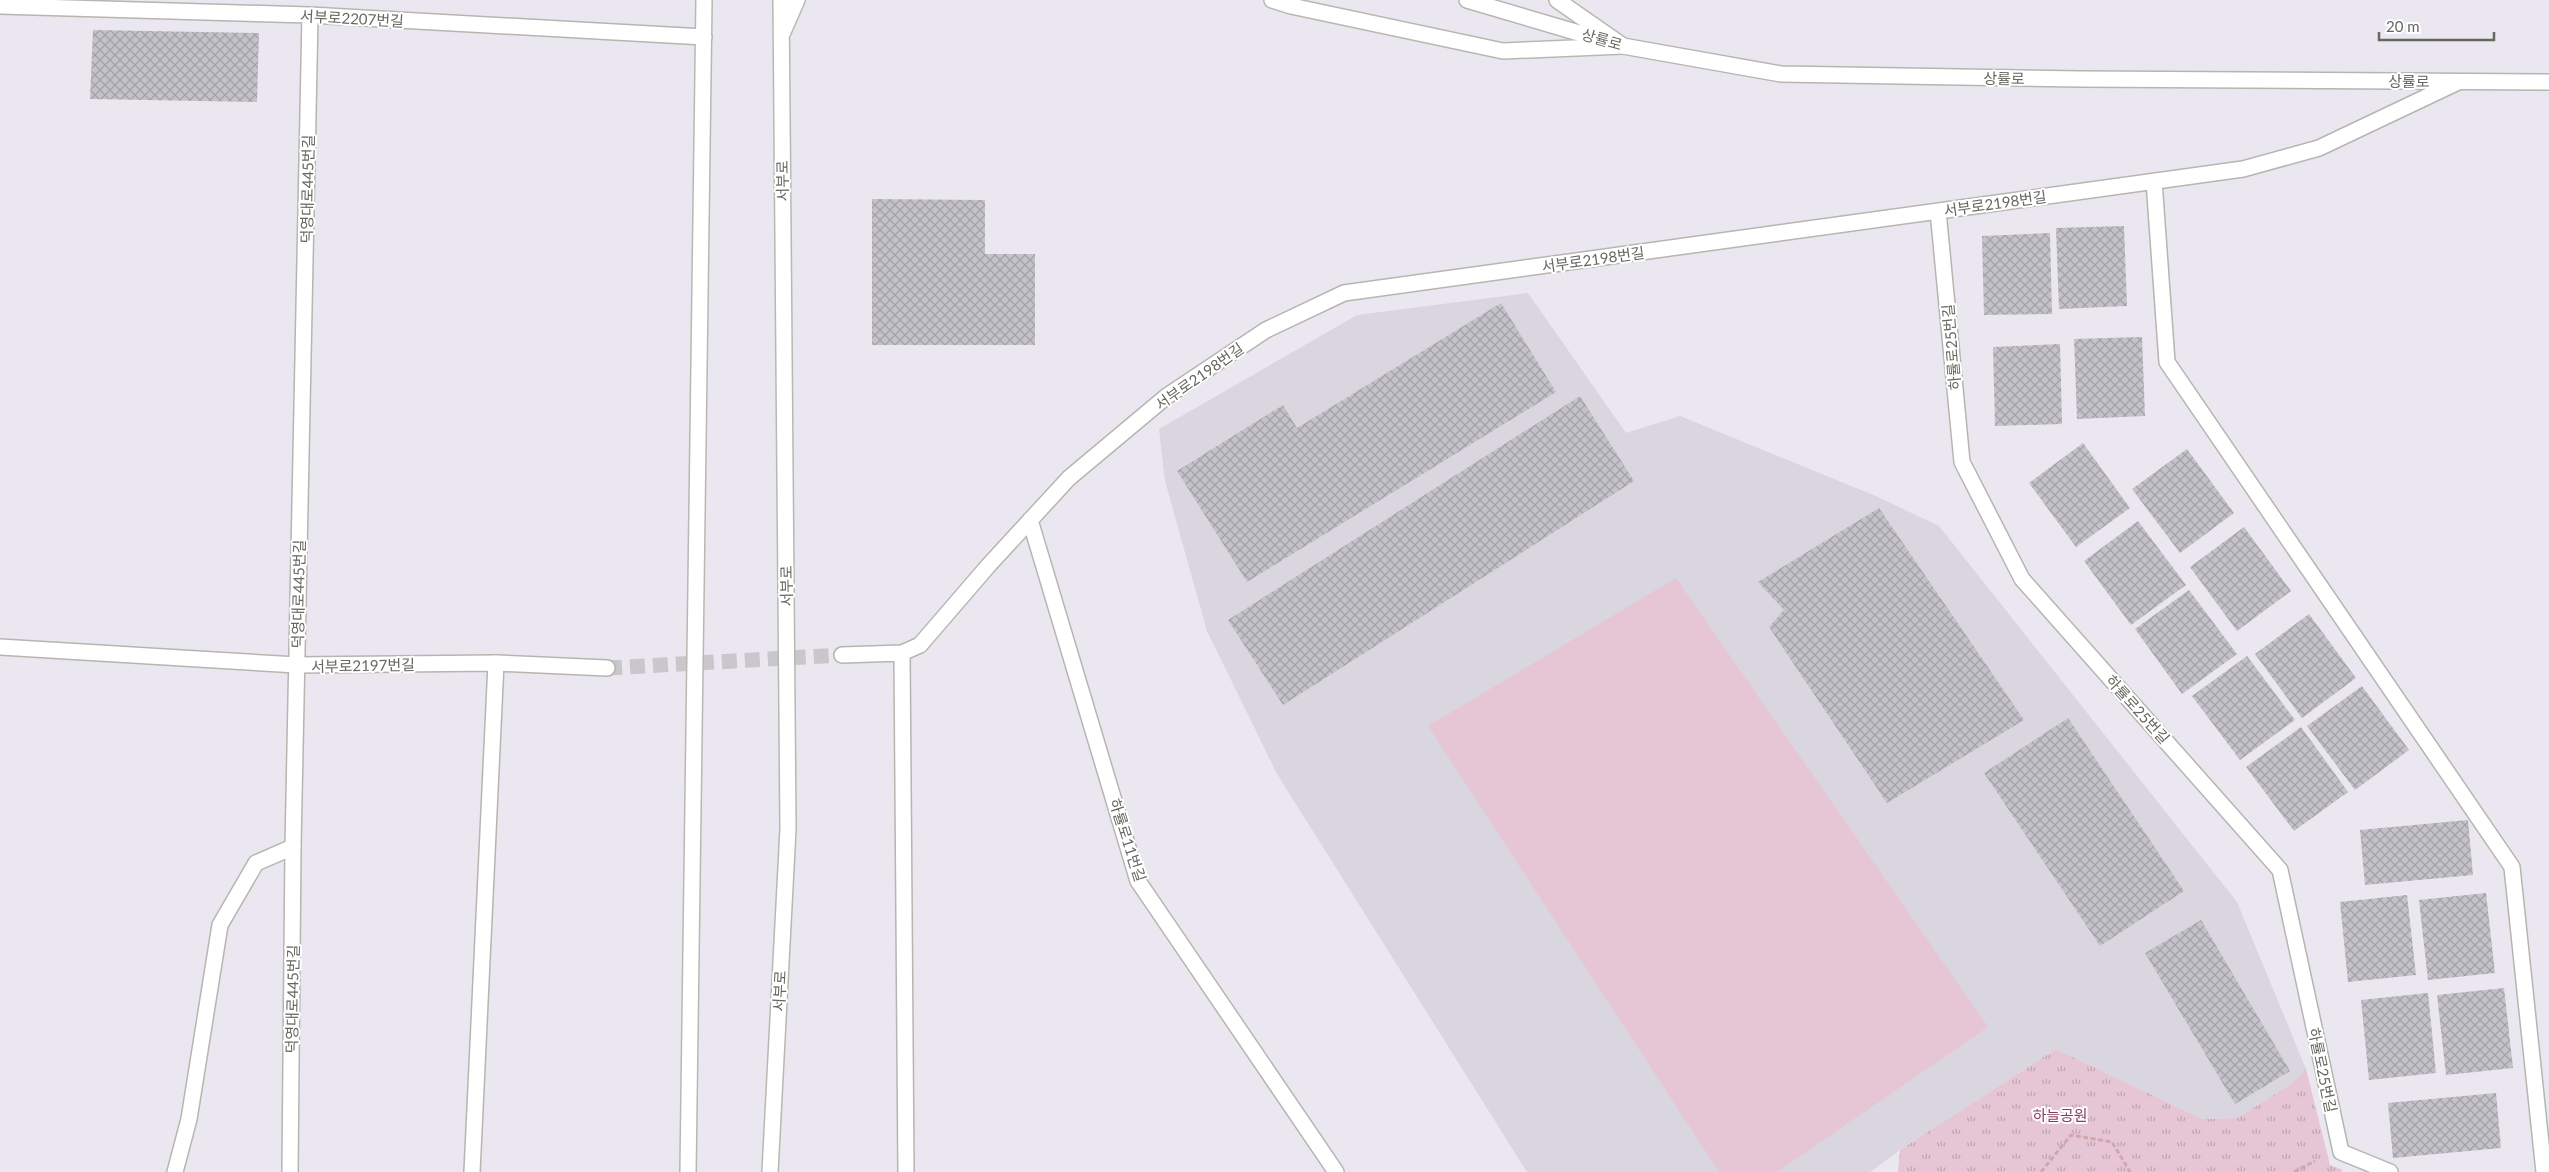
<svg xmlns="http://www.w3.org/2000/svg" width="2549" height="1172" font-family="Lato,'Noto Sans KR',sans-serif">
<defs>
<pattern id="park-tufts" width="24" height="20" patternUnits="userSpaceOnUse" patternTransform="scale(1.25)"><rect width="24" height="20" fill="#e6c6d4"/><path d="M3 7l-1-3M5 7V3M7 7l1-3M15 17l-1-3M17 17v-4M19 17l1-3" fill="none" stroke="#bea5af"/></pattern>
<pattern id="building-cross-hatch" width="8" height="8" patternUnits="userSpaceOnUse" patternTransform="scale(1.25)"><rect width="8" height="8" fill="#c4c2c9"/><path d="M0 0l8 8M0 8l8-8" fill="none" stroke="#a3a1a6"/></pattern>
</defs>
<rect width="100%" height="100%" fill="#eae7f0"/>
<path fill="#d9d6e0" d="M1528,293l98,140 54,-17 198,81 61,29 298,376 69,167 -12,14 -57,35 -35,1 -146,-70 -156,101 -30,22h-343l-250,-398 -70,-143 -42,-150 -6,-52 198,-114z"/>
<path fill="url(#park-tufts)" d="M2056,1049l146,70 35,-1 56,-35 13,-14 24,96 13,5 -2,2h-443l2,-22z"/>
<path fill="#e6c6d4" d="M1676,578l312,449 -211,145h-58l-291,-446z"/>
<path fill="url(#building-cross-hatch)" d="M93,30l166,3 -2,69 -167,-3z
M872,199l113,1v54h50v91h-163z
M2124,226l3,80 -68,3 -3,-81z
M2050,233l2,81 -68,1 -2,-79z
M1501,303l55,89 -309,190 -70,-111 106,-66 14,23z
M2142,337l3,79 -68,3 -3,-80z
M2060,344l2,80 -67,2 -2,-79z
M1580,396l54,85 -351,224 -55,-85z
M2083,443l47,65 -54,39 -47,-64z
M2187,449l47,64 -54,40 -48,-64z
M1879,508l145,212 -137,83 -118,-176 15,-17 -26,-28z
M2138,521l48,64 -55,40 -47,-64z
M2244,527l47,64 -54,40 -47,-64z
M2189,590l48,64 -55,40 -47,-65z
M2309,614l47,64 -54,40 -47,-64z
M2247,656l48,64 -55,40 -48,-64z
M2362,686l47,64 -54,40 -48,-64z
M2068,718l116,173 -84,55 -116,-173z
M2301,727l47,65 -54,39 -48,-64z
M2468,820l5,55 -108,10 -5,-55z
M2486,893l9,80 -67,7 -9,-80z
M2407,895l9,80 -68,7 -8,-80z
M2201,920l89,151 -55,33 -90,-151z
M2504,988l9,80 -67,7 -9,-80z
M2428,993l8,80 -67,7 -8,-80z
M2496,1093l5,55 -108,10 -5,-55z"/>
<g fill="none" stroke-linecap="round" stroke-linejoin="round">
<path stroke="#c9c7cc" stroke-width="15" stroke-dasharray="15 8" stroke-linecap="butt" d="M607,668l235,-13"/>
<g stroke="#b5b6b0" stroke-width="18">
<path id="service" d="M175,1172l14,-53 31,-194 36,-62 37,-16
M472,1172l24,-509"/>
</g>
<g stroke="#b5b6b0" stroke-width="18">
<path id="minor" d="M0,6l310,9 394,22
M2154,181l13,181 345,505 32,305
M1938,211l24,251 60,117 258,291 61,282 49,20
M1030,520l108,361 198,291
M0,647l297,18 199,-2 111,5
M902,653l4,519
M842,655l60,-2 18,-8 68,-79 81,-88 98,-82 99,-66 78,-37 899,-124 76,-21 139,-66
M290,1172l3,-325 17,-832"/>
</g>
<g stroke="#b5b6b0" stroke-width="18">
<path id="tertiary" d="M1467,0l156,46 158,28 300,5 468,3"/>
</g>
<g stroke="#b7b9b1" stroke-width="18">
<path id="secondary" d="M1272,0l19,6 212,45 120,-5
M1557,0l66,46
M783,32l14,-32
M688,1172l16,-1172
M770,1172l18,-343 -7,-829"/>
</g>
<path stroke="#d2a6ae" stroke-width="3" stroke-dasharray="5 2.5" stroke-linecap="butt" d="M2041,1172l30,-37 41,7 18,30
M2294,1172l21,-11"/>
<use href="#service" stroke="#fff" stroke-width="15"/>
<use href="#minor" stroke="#fff" stroke-width="15"/>
<use href="#tertiary" stroke="#fff" stroke-width="15"/>
<use href="#secondary" stroke="#fff" stroke-width="15"/>
</g>
<g text-anchor="middle" dominant-baseline="central" stroke-width="4" stroke-linejoin="round" paint-order="stroke">
<g font-size="15" fill="#66675f" stroke="#fff">
<text transform="translate(352 18) rotate(3)">서부로2207번길</text>
<text transform="translate(1602 39) rotate(16)">상률로</text>
<text transform="translate(2004 78) rotate(1)">상률로</text>
<text x="2409" y="81">상률로</text>
<text transform="translate(782 181) rotate(-91)">서부로</text>
<text transform="translate(307 189) rotate(-89)">덕영대로445번길</text>
<text transform="translate(1995 203) rotate(-8)">서부로2198번길</text>
<text transform="translate(1593 259) rotate(-8)">서부로2198번길</text>
<text transform="translate(1951 347) rotate(-95)">하률로25번길</text>
<text transform="translate(1199 376) rotate(-35)">서부로2198번길</text>
<text transform="translate(786 586) rotate(-91)">서부로</text>
<text transform="translate(298 594) rotate(-89)">덕영대로445번길</text>
<text transform="translate(363 665) rotate(-1)">서부로2197번길</text>
<text transform="translate(2138 709) rotate(48)">하률로25번길</text>
<text transform="translate(1128 840) rotate(72)">하률로11번길</text>
<text transform="translate(779 991) rotate(-87)">서부로</text>
<text transform="translate(292 999) rotate(-89)">덕영대로445번길</text>
<text transform="translate(2323 1070) rotate(78)">하률로25번길</text>
</g>
<g font-size="15" fill="#883c5a" stroke="#fff">
<text x="2060" y="1115">하늘공원</text>
</g>
</g>
<path d="M2379 32v8h115v-8" fill="none" stroke="#66675f" stroke-width="2.5"/>
<text x="2386" y="32" font-size="15" fill="#66675f" stroke="#ffffff" stroke-width="4" paint-order="stroke">20 m</text>
</svg>
